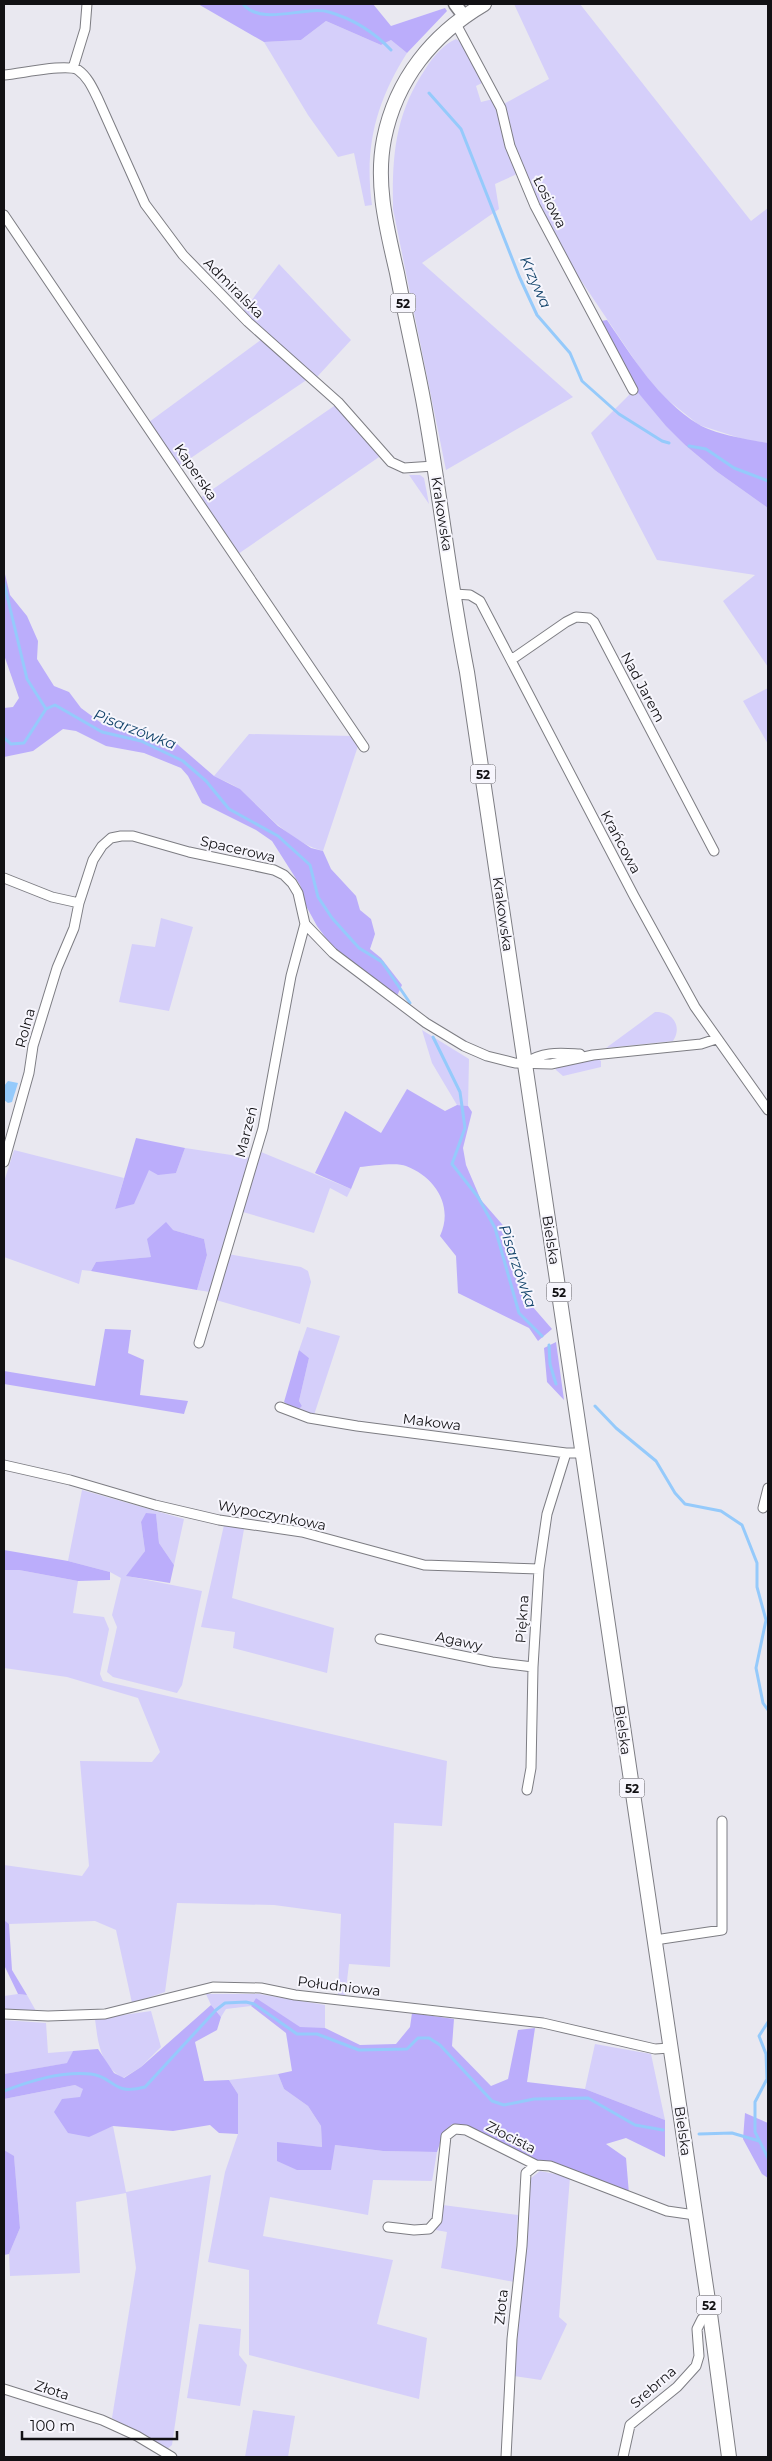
<svg xmlns="http://www.w3.org/2000/svg" width="772" height="2461" font-family="Montserrat,sans-serif">
<rect width="100%" height="100%" fill="#e9e8f0"/>
<path fill="#d5cffa" d="M514,4h66l171,217 17,-13v235l-22,-3 -47,-15 -35,-28 -22,-26 -66,-98 -39,-68 -25,-60 -10,-40 47,-26z
M326,21l55,24 10,-5 16,13c-31,49 -43,94 -35,152l-7,1 -11,-53 -16,4 -30,-42 -44,-73 37,-2z
M456,39l5,3 21,41 -6,3 5,16 12,-3 5,11 19,64 -22,10 4,25 -77,54 151,134 -127,73 -53,-261c-1,-54 2,-95 33,-141 7,-11 18,-24 30,-29z
M279,264l72,76 -34,37 -75,-64z
M262,339l46,40 -129,87 -30,-44z
M635,389l50,56 31,26 52,37v159l-45,-66 32,-26 -98,-15 -66,-127z
M337,404l45,51 -144,99 -38,-56z
M409,475h11l4,3 5,26z
M768,688v56l-25,-43z
M249,734l105,2 5,7 -36,108c-34,-10 -56,-37 -81,-60 -8,-7 -19,-10 -28,-15z
M161,918l32,9 -24,84 -50,-9 13,-58 23,3z
M655,1012c17,-1 28,14 18,29l-67,7z
M422,1030l47,29 -1,47 -11,-1 -25,-42z
M598,1059l3,2v6l-38,9 -7,-6 -1,-3z
M185,1148l66,10 -41,134 -13,-2 10,-35 -3,-16 -31,-9 -22,27 -55,5 -5,9 -9,-1 -3,14 -75,-27v-75l10,-32 110,28 -9,31 34,-40 27,4z
M261,1152l90,37 -4,8 -17,-9 -16,45 -71,-21z
M228,1254l73,13 7,4 3,11 -11,42 -84,-24z
M307,1327l33,9 -26,79 -17,-4 5,-5 -3,-5 10,-43 -10,-8z
M82,1490l102,29 -10,46 -15,-22 -3,-28 -15,7 4,29 -18,25 75,15 -20,94 -5,8 -64,-16 -6,-5 10,-45 -5,-12 9,-37 -11,-6 -42,-11z
M224,1525l20,4 -12,69 102,30 -7,45 -94,-25 2,-16 -34,-5z
M4,1570h15l59,11 -5,32 31,4 5,12 -9,45 3,7 344,80 -5,65 -48,-3 -4,144 -41,-3 -4,33 -7,-2 3,-81 -67,-9 -97,-2 -12,89 -33,11 -16,-73 -21,-9 -86,3 -5,-4v-55l78,11 7,-10 -9,-105 72,1 8,-10 -22,-54 -71,-21 -63,-9z
M18,1994l9,1 9,16 -32,-1v-14z
M206,1994h53l66,11v23h-25l-44,-30 -5,8 -25,3 -5,8 -10,-12z
M151,2011l10,36 -20,20 -18,11c-23,-13 -25,-35 -28,-59z
M4,2020l42,3 2,30 25,-2 -5,12 -64,11z
M595,2044l56,10 14,66 -80,-31z
M278,2074l6,15 24,17 13,20 1,21 -45,-4v18l58,-16 48,6 54,1 -5,29 -59,-1 -5,35 -98,-18 -7,39 130,24 -16,64 50,14 -8,61 -170,-44v-85l-41,-8 17,-90 13,-38v-40l-9,-14z
M75,2085l9,4 -4,8 9,39 24,-10 13,66 85,-17 -39,270 -6,5 -54,-32 24,-150 -10,-75 -50,9 4,71 -70,3 -1,-22 11,-26 -6,-71 -10,-7v-51z
M540,2171l30,6 -11,140 8,7 -26,56 -27,-4 17,-198z
M443,2205l75,10 -4,67 -73,-14 6,-36 -11,-2z
M199,2324l42,5 -2,26 8,10 -7,41 -53,-8z
M253,2410l42,6 -7,41h-43z"/>
<path fill="#bbadfb" d="M198,4h175l18,22 54,-18 2,3 -40,42 -16,-13 -10,5 -55,-24 -25,19 -37,2z
M607,320c26,38 51,79 91,104 15,10 52,16 70,19v65l-52,-37 -31,-26 -19,-19 -31,-37 -34,-68z
M4,570l6,25 17,21 11,25 -1,18 17,27 15,6 12,16 23,17 40,8 33,11 37,32 26,13 38,37 33,22 12,3 8,18 25,27 4,14 11,9 4,15 -5,15 11,9 21,27 -5,11 -63,-47 -17,-23 -12,-22 -5,-19 -28,-44 -16,-11 -54,-27 -14,-27 -7,-8 -37,-15 -38,-7 -30,-15 -13,-2 -30,22 -29,6v-49l9,-1 6,-9 -15,-43z
M407,1089l38,22 12,-6 11,1 4,6 -9,36 3,17 15,35 27,31 11,60 33,38 -14,12 -9,-13 -71,-35 -2,-37 -16,-20c14,-30 -5,-59 -34,-70 -9,-4 -35,0 -46,1l-9,22 -36,-16 30,-62 36,22z
M136,1138l49,10 -9,25 -18,2 -9,-5 -15,34 -19,5z
M166,1222l7,8 31,9 3,16 -10,35 -106,-19 5,-9 55,-5 -4,-18z
M105,1329l26,1 -3,23 16,7 -4,35 48,6 -4,13 -180,-30v-13l91,15z
M556,1342l8,58 -17,-18 -3,-34z
M299,1350l10,8 -10,43 3,5 -5,5 -13,-9z
M146,1513l10,1 3,29 15,22 -4,18 -44,-7 19,-25 -4,-29z
M4,1550l64,11 42,11v8l-32,1 -59,-11h-15z
M4,1920l5,4 3,46 15,25 -9,-1 -14,-29z
M256,1998l44,29 25,1 35,17 36,-1 14,-17 2,-14 42,6 -2,27 39,40 17,-7 10,-49 17,-2 -8,54 58,7 80,31v37l-39,-19 -20,6 20,14 3,36 -78,-31 -16,-3 -71,-35 -12,-1 -9,10 -6,18 -54,-1 -48,-6 -4,25h-34l-20,-9v-19l45,5 -1,-21 -13,-20 -24,-17 -6,-15 14,-3 -6,-38 -35,-27z
M211,2005l10,12 -4,13 -22,12 9,39 25,-1 9,14v40l-19,-1 -9,-8 -37,6 -60,-5 -24,11 -21,-4 -14,-21 8,-13 18,-2 3,-8 -8,-4 -71,14v-25l63,-11 6,-12 25,-2 16,24 10,5 17,-11z
M745,2113l23,10v55l-6,-4 -19,-35z
M4,2150l10,6 6,72 -11,26 -5,1z"/>
<path fill="#95cafb" d="M8,1081l10,2 -6,19 -4,1 -4,-3v-14z"/>
<g fill="none" stroke-linecap="round" stroke-linejoin="round">
<path stroke="#95cafb" stroke-width="3" d="M243,4c19,23 62,1 86,8 24,7 45,20 62,38
M429,93l32,36 58,147 18,39 33,38 12,28 37,33 43,27 7,2
M689,446l17,3 28,19 34,13
M4,583l23,96 19,30
M4,738l7,6 13,-1 22,-34 9,-4 47,27 39,9 42,20 23,20 23,28 49,27 32,29 8,32 14,21 27,30 23,14 28,41
M433,1037l27,55 5,36 -13,36 26,33 17,31 24,85 23,23
M549,1345l1,19 6,20
M595,1406l21,22 40,33 19,32 10,11 36,7 21,14 15,38v24l9,33 -10,48 7,35 5,7
M768,2022l-9,14 7,18 1,25 -12,23v30l13,26
M4,2091c26,-10 57,-20 87,-17 24,3 21,22 54,13l71,-77 9,-7 21,-1 8,2 43,30h20l42,16 48,-1 11,-11h11l11,7 52,56 12,4 30,-6 54,-1 47,27 28,5
M699,2134l33,-1 27,8"/>
<g stroke="#7d7d83" stroke-width="11">
<path id="street" d="M455,22l46,86 9,38 25,60 98,184
M73,68l12,-39 2,-25
M4,75c16,-1 62,-12 74,-5 10,7 15,19 20,29l47,105 38,51 65,67 90,80 53,60 13,6 30,-2
M4,215l360,532
M454,594l16,1 10,6 154,295 61,111 73,103
M511,660l55,-38 10,-5 13,1 5,4 120,229
M4,878l48,19 27,6 14,-43 9,-14 9,-8 10,-2h12l56,16 85,18 10,5 8,8 6,10 7,31 28,29 93,70 38,23 23,10 28,7 36,1 42,-9 108,-11 15,-5
M525,1063c19,-12 34,-10 55,-9
M4,1162l25,-89 4,-27 24,-78 17,-40 5,-25
M199,1343l64,-215 28,-152 14,-52
M280,1407l29,11 48,8 209,27h16
M4,1465l66,15 85,25 64,15 83,12 122,33 115,4
M763,1508l5,-20
M380,1639l112,23 41,5
M527,1790l4,-22 2,-101 6,-98 8,-55 19,-61
M655,1940l67,-10v-109
M4,2014l44,2 57,-2 108,-27 48,1 34,7 248,28 112,26 15,-1
M388,2227l26,3 15,-1 8,-9 9,-84 9,-7 11,1 70,35 14,1 117,45 28,4
M4,2389l98,31 35,16 35,21
M506,2457l6,-118 10,-93 4,-73 10,-8
M623,2457l7,-32 47,-38 19,-21 3,-10 -2,-27 5,-10 8,-5"/>
</g>
<g stroke="#7d7d83" stroke-width="15">
<path id="secondary" d="M455,4l9,12"/>
</g>
<g stroke="#7d7d83" stroke-width="16">
<path id="primary" d="M484,4c-51,30 -88,75 -100,135 -9,46 3,90 13,134 8,42 18,84 26,126 17,91 26,182 44,273l243,1642 19,143"/>
</g>
<use href="#street" stroke="#fff" stroke-width="9"/>
<use href="#secondary" stroke="#fff" stroke-width="12"/>
<use href="#primary" stroke="#fff" stroke-width="14"/>
</g>
<g text-anchor="middle" dominant-baseline="central" stroke-width="4" stroke-linejoin="round" paint-order="stroke">
<g fill="#f7f6fd" stroke="#57565a" stroke-width="1">
<rect x="390.5" y="293.5" width="25" height="19" rx="4"/>
<rect x="470.5" y="764.5" width="25" height="19" rx="4"/>
<rect x="546.5" y="1282.5" width="25" height="19" rx="4"/>
<rect x="619.5" y="1778.5" width="25" height="19" rx="4"/>
<rect x="696.5" y="2295.5" width="25" height="19" rx="4"/>
</g>
<g font-size="12" font-weight="bold" fill="#121114">
<text x="403" y="303">52</text>
<text x="483" y="774">52</text>
<text x="559" y="1292">52</text>
<text x="632" y="1788">52</text>
<text x="709" y="2305">52</text>
</g>
<g font-size="14" fill="#121114" stroke="#f7f6fd">
<text transform="translate(550 202) rotate(63)">Łosiowa</text>
<text transform="translate(234 288) rotate(45)">Admiralska</text>
<text transform="translate(196 472) rotate(56)">Kaperska</text>
<text transform="translate(442 514) rotate(81)">Krakowska</text>
<text transform="translate(643 687) rotate(62)">Nad Jarem</text>
<text transform="translate(621 842) rotate(62)">Krańcowa</text>
<text transform="translate(238 849) rotate(13)">Spacerowa</text>
<text transform="translate(503 914) rotate(82)">Krakowska</text>
<text transform="translate(25 1028) rotate(-75)">Rolna</text>
<text transform="translate(246 1132) rotate(-76)">Marzeń</text>
<text transform="translate(551 1240) rotate(81)">Bielska</text>
<text transform="translate(432 1422) rotate(7)">Makowa</text>
<text transform="translate(272 1515) rotate(11)">Wypoczynkowa</text>
<text transform="translate(522 1619) rotate(-86)">Piękna</text>
<text transform="translate(459 1641) rotate(12)">Agawy</text>
<text transform="translate(623 1730) rotate(82)">Bielska</text>
<text transform="translate(339 1986) rotate(7)">Południowa</text>
<text transform="translate(683 2131) rotate(82)">Bielska</text>
<text transform="translate(511 2137) rotate(27)">Złocista</text>
<text transform="translate(501 2307) rotate(-84)">Złota</text>
<text transform="translate(653 2387) rotate(-41)">Srebrna</text>
<text transform="translate(52 2390) rotate(18)">Złota</text>
</g>
<g font-size="15" font-style="italic" fill="#12436a" stroke="#f7f6fd">
<text transform="translate(536 282) rotate(66)">Krzywa</text>
<text transform="translate(135 729) rotate(21)">Pisarzówka</text>
<text transform="translate(518 1266) rotate(71)">Pisarzówka</text>
</g>
</g>
<rect width="772" height="2461" fill="none" stroke="#121114" stroke-width="10"/>
<path d="M22 2431v8h155v-8" fill="none" stroke="#121114" stroke-width="2.5"/>
<text x="30" y="2431" font-size="15" fill="#121114" stroke="#f7f6fd" stroke-width="4" paint-order="stroke">100 m</text>
</svg>
